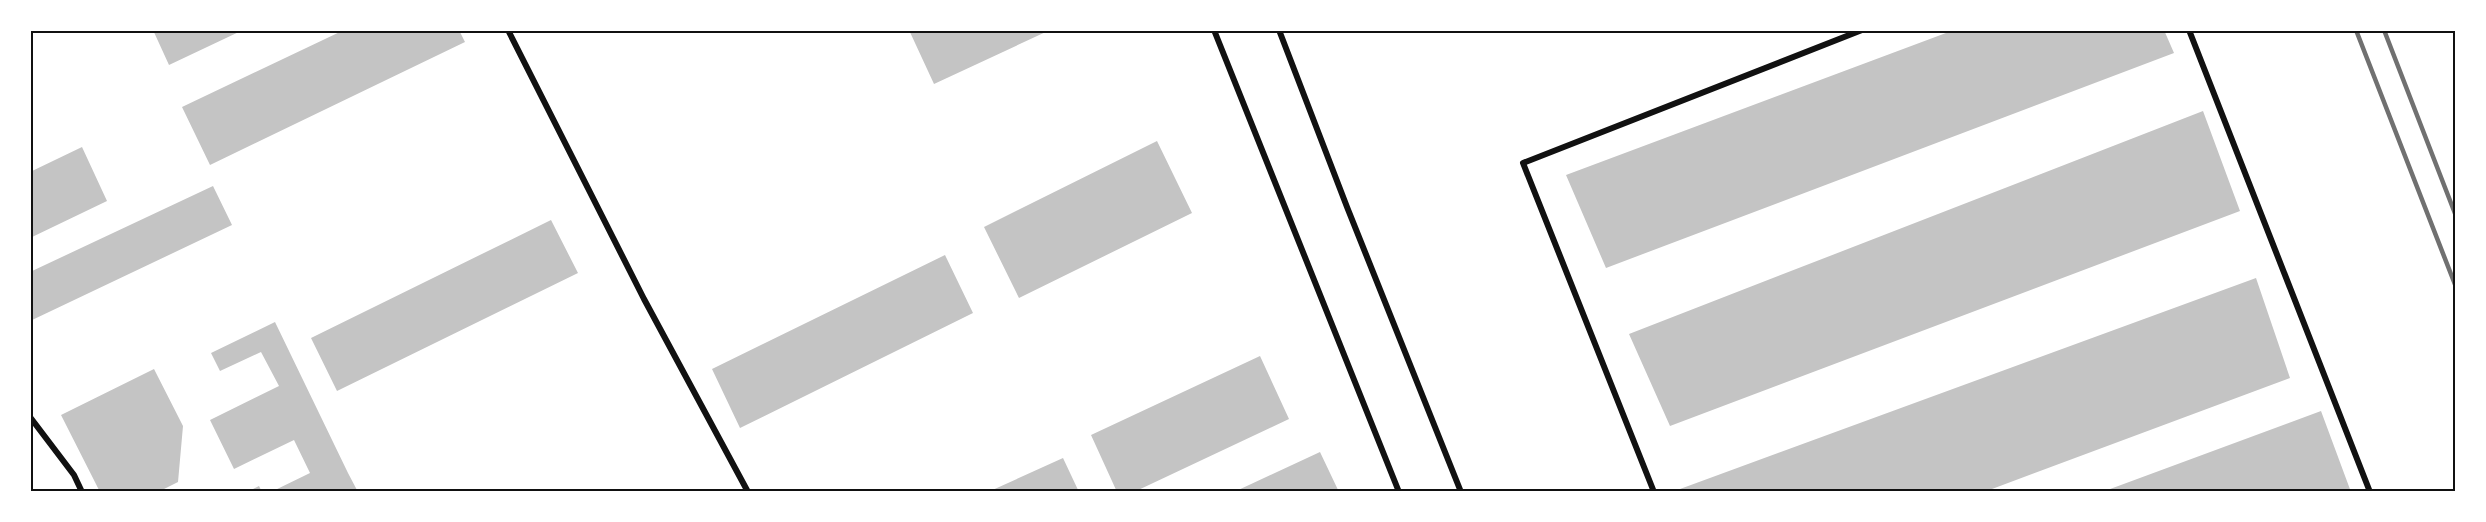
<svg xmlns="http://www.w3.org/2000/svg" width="2486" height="522" font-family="Jost,sans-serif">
<rect width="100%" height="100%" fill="#fff"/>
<path fill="#c4c4c4" d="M153,30h90l-74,35z
M344,30h115l6,12 -255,123 -28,-58z
M909,30h141l-116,54z
M1954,30h210l10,23 -568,215 -40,-93z
M2203,111l37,100 -570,215 -41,-92z
M1157,141l35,72 -173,85 -35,-71z
M82,147l25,54 -77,37v-66z
M213,186l19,39 -202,96v-49z
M551,220l27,53 -241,118 -26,-53z
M945,255l28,58 -233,115 -28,-59z
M2256,278l34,100 -306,114h-303l-1,-3z
M275,322l73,151 10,19h-87l39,-19 -16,-33 -60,29 -24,-49 69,-34 -18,-34 -41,19 -9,-18z
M1260,356l29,63 -155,73h-17l-26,-57z
M154,369l29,57 -5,56 -20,10h-58l-39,-77z
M2321,411l30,81h-249z
M1320,452l19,40h-105z
M1063,458l16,34h-91z
M259,486l3,6h-15z"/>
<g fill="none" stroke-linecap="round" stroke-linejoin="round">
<path stroke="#111" stroke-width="6" d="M508,30l136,269 104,193
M1214,30l185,462
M1279,30l68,177 114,285
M2189,30l181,462
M30,417l44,58 8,17
M1654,492l-131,-329 339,-133"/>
<path stroke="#707070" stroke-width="4.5" d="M2356,30l100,257
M2384,30l72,186"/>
</g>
<rect width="2486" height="522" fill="none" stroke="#ffffff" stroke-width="63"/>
<rect x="32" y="32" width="2422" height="458" fill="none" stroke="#111" stroke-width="2"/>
</svg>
